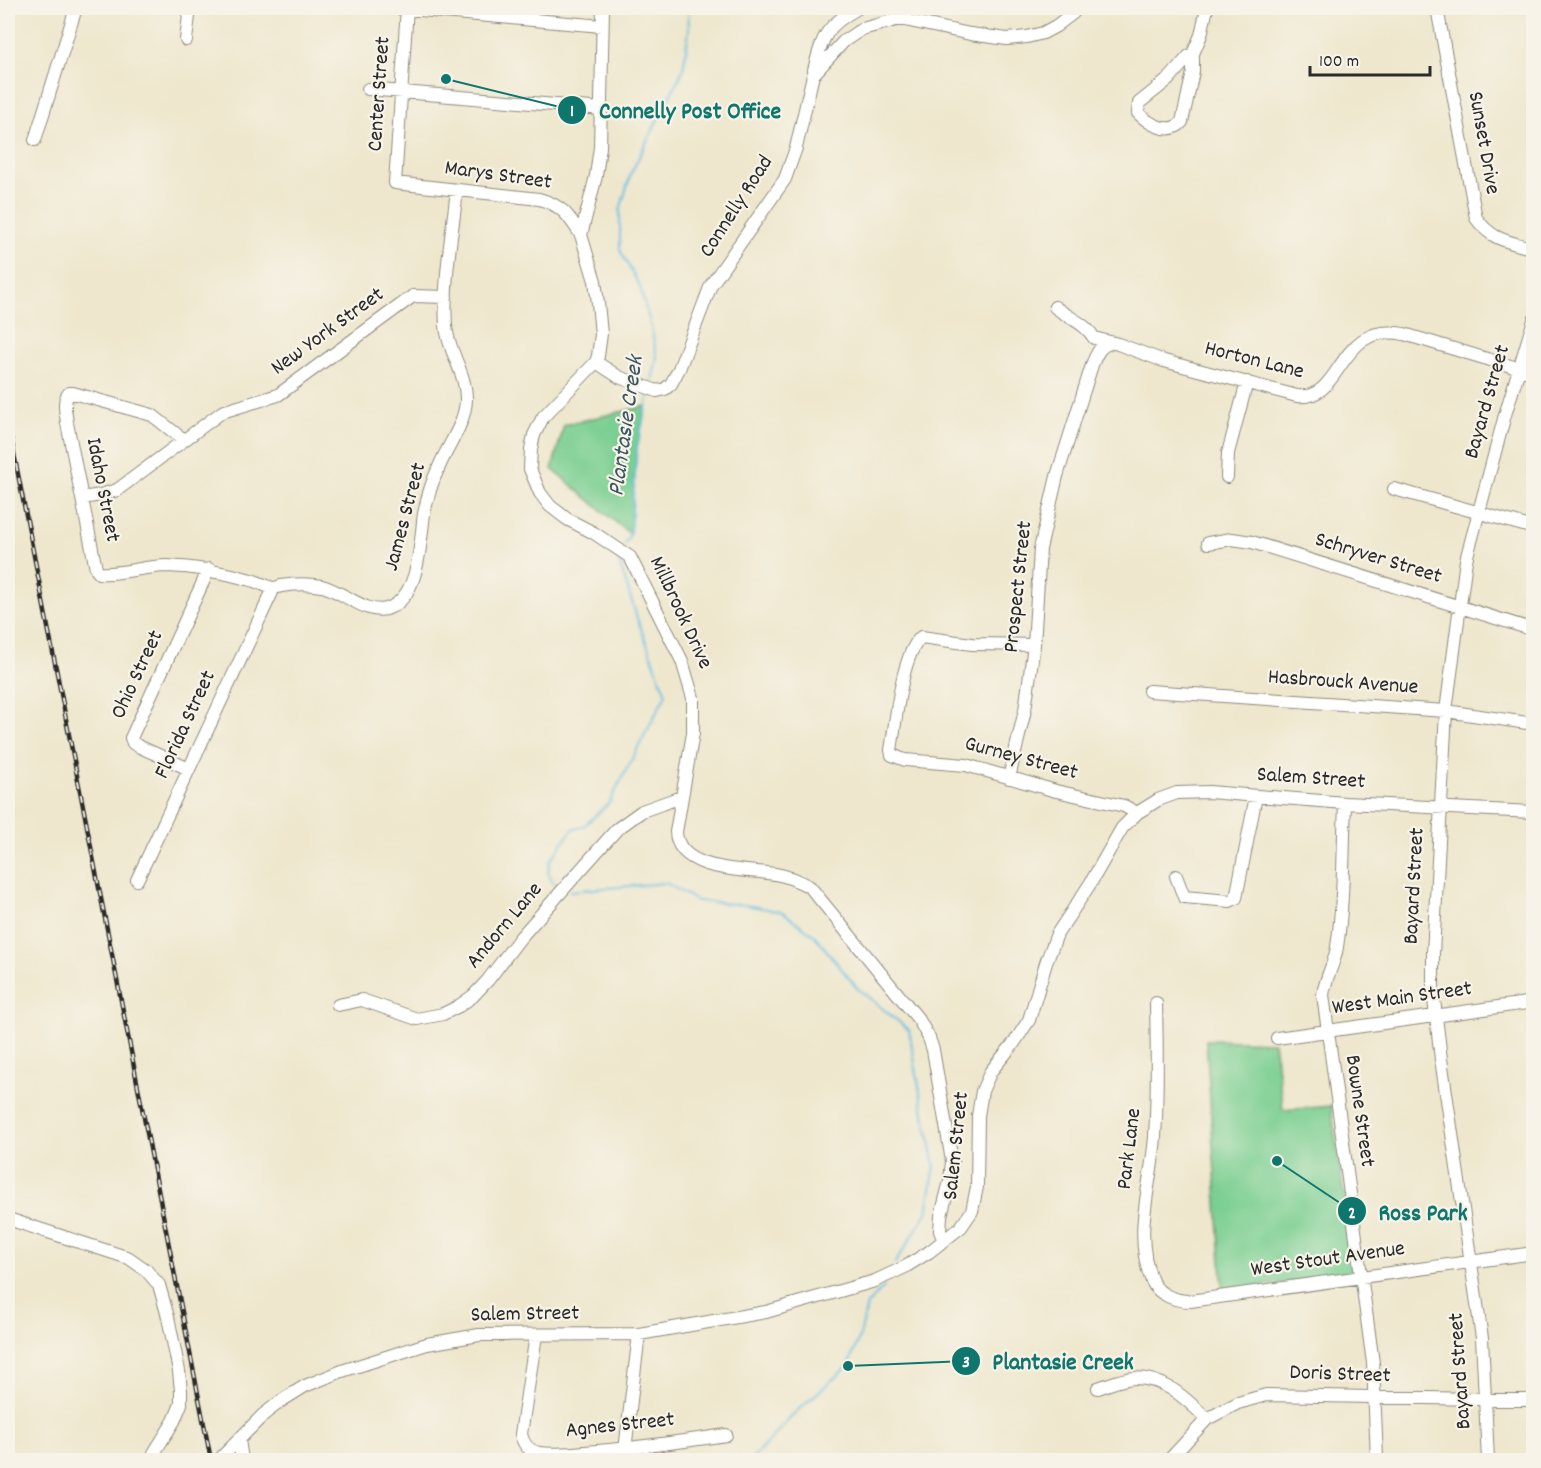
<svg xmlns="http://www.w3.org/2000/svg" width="1541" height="1468" font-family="Dekko,sans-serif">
<rect width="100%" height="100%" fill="#f7f3e8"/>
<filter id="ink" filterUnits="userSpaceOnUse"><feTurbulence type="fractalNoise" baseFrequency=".0167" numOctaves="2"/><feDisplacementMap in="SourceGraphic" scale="12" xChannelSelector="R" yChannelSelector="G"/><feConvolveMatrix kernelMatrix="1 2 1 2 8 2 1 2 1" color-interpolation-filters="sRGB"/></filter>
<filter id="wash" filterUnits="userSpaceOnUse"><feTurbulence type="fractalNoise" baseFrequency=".008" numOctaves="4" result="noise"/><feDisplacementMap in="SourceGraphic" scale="24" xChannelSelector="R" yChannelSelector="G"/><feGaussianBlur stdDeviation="1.35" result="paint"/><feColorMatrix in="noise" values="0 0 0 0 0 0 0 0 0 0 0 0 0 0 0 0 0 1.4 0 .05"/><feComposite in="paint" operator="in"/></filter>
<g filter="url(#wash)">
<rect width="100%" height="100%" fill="#eee7cd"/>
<path fill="#7bcf92" stroke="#537d5e" stroke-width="1.5" d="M646,406l-9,42 -7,86 -78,-65 12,-44z
M1206,1040l68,2 9,68 48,-4 23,158 -5,9 -126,19z"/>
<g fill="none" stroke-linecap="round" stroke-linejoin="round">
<path stroke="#64bce1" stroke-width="2" d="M651,385l6,-27 -6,-31 -11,-40 -20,-37v-40l11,-37 52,-103 6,-40 -1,-22
M625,544l5,-10 7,-86 12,-54
M559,887l-7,-6 -4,-8 2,-12 22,-31 12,-4 25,-23 57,-109 -28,-73 -20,-63
M570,891l96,-8 31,18 49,4 37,7 32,24 42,52 52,42 14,79 12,56 -8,48 -32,50
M751,1460l48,-51 49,-43 12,-30 7,-31 17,-18"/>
</g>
</g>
<g filter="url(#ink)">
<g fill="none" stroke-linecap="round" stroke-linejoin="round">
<g stroke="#8c897c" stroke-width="14">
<path id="minor" d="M397,8l205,18
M407,8l-12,175 144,16c23,6 30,17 42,36
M603,8l-3,139 -4,29 -15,59 14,46 3,22 3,31 -3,22 -2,6 -53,55 -9,18 -3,14 -1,20 10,24 10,13 17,13 27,14 36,24 52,104 11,37v35l-17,99c2,41 72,37 99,42 13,2 24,7 35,13l109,133 10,18 4,12 19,111 -2,20 -9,35 -1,15 4,10
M1437,8l39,210c16,23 32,23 58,31
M186,40l4,-32
M1189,56l4,1v15l-11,50c-13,14 -33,2 -44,-9l1,-10 30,-24z
M1192,56l9,-21 6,-27
M814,70c9,-35 12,-44 44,-62
M368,89l234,20
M35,140l41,-132
M1055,307c14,11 30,16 39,31l24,6 46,17 133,35c47,6 39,-76 107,-62l130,39
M596,362l23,15 38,14 8,-2 6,-5 8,-15 32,-84 74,-106 11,-31 17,-73 31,-34 18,-12 38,-10 70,15 37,5 20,-2 16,-4 13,-7 17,-13 3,-5
M184,440l-32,-25 -79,-22h-4c-7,8 -3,20 -2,30l29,146 3,4c23,2 45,-7 68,-7 29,1 56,6 84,14 7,2 15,6 22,8 3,0 5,-1 8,-2 13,-2 29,-2 41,0 21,5 47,31 67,22 31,-12 31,-67 35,-94 3,-15 8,-33 15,-47 9,-22 26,-43 27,-67 1,-26 -18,-48 -20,-74 -3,-45 6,-91 11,-136
M1227,477l1,-24 19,-71
M1394,489l140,39
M82,498l19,-3 16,-5 105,-78 56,-17 135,-99 33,1
M1208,543l24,-4 20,3 282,88
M1034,645l-62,-1 -51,-7c-20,19 -25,85 -30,113l1,5 13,5 61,5 90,26 68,15 13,7
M1149,691l297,20 88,13
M189,769l-51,-23 -5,-3 -2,-5 78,-169
M1009,778l16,-68 9,-65 6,-96 17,-73 35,-111c4,-10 8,-21 20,-22
M1345,803c-2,48 -1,97 -8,144 -2,16 -12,31 -14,48l50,368 4,97
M1176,876l8,21 46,4 6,-3 20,-102
M137,880l137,-292
M1156,1003c1,44 2,88 -1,133 -3,48 -23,97 -3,145 6,14 24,20 38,20l344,-48
M338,1005l24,-5 55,19 26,-5 16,-8 14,-10 15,-16 32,-42 97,-109 25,-18 39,-14
M1277,1038l257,-36
M8,1219l121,39 17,12 13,15 9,32 11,54 2,20v13l-7,17 -20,32 -1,7
M536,1335l-15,99c2,10 7,17 18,19 14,2 31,0 46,-1 47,-3 94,-10 141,-17
M1098,1388c12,-4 25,-10 37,-10 31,0 51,21 72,41
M239,1440l3,20
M625,1450l14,-116
M219,1460l44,-45 18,-14 24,-15 37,-15 85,-27 52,-9 160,-1 127,-22 109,-31 30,-14 24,-15 32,-25 11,-16 5,-24 1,-71 4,-25 9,-20 23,-28 15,-23 17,-57 11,-29 33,-50 32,-56 15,-15 21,-13 19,-7 32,-1 136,11 189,9
M1169,1460l38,-41 31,-16 28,-8 268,5
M1488,1460l-6,-122 -41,-279 -8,-68v-37l13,-243 20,-151 39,-145 29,-95"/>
</g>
<use href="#minor" stroke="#fff" stroke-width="12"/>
<g stroke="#2b2b2b" stroke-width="4.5">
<path id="rail" d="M8,423l203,1037"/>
</g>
<use href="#rail" stroke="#f7f3e8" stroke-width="2" stroke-dasharray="7" stroke-linecap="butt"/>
</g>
</g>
<g text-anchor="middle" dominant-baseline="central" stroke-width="4.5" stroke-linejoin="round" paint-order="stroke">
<g font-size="22" fill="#2b2b2b" stroke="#f7f3e8">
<text transform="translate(380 94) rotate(-86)">Center Street</text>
<text transform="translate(1483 143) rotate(80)">Sunset Drive</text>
<text transform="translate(498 176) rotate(8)">Marys Street</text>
<text transform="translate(737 207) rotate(-57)">Connelly Road</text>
<text transform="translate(328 332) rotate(-36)">New York Street</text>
<text transform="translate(1254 361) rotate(14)">Horton Lane</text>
<text transform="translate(1488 402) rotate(-74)">Bayard Street</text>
<text transform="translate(102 490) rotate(79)">Idaho Street</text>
<text transform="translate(406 517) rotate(-75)">James Street</text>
<text transform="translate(1378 559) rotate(17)">Schryver Street</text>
<text transform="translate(1019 587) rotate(-84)">Prospect Street</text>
<text transform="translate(680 613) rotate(65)">Millbrook Drive</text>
<text transform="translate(138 675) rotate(-65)">Ohio Street</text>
<text transform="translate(1343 683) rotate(4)">Hasbrouck Avenue</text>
<text transform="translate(186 725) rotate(-65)">Florida Street</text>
<text transform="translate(1021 759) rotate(15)">Gurney Street</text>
<text transform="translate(1311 779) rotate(4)">Salem Street</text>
<text transform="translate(1415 886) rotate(-87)">Bayard Street</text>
<text transform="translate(505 926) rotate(-50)">Andorn Lane</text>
<text transform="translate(1402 999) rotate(-8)">West Main Street</text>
<text transform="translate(1359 1111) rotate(82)">Bowne Street</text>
<text transform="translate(957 1146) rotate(-84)">Salem Street</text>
<text transform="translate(1130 1149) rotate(-83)">Park Lane</text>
<text transform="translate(1328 1260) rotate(-8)">West Stout Avenue</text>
<text transform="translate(525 1315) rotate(-1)">Salem Street</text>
<text transform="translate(1461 1371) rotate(-94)">Bayard Street</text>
<text transform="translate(1340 1375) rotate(2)">Doris Street</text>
<text transform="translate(620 1426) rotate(-6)">Agnes Street</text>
</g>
<g font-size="24" font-style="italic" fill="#3c5662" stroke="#f7f3e8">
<text transform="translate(627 426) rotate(-82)">Plantasie Creek</text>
</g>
</g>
<path fill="none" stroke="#0f766e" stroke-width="2" d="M446 79L572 110M1277 1161L1352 1211M848 1366L966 1361"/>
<g fill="#0f766e" stroke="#f7f3e8" stroke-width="2">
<circle cx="446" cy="79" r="6"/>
<circle cx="1277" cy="1161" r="6"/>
<circle cx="848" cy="1366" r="6"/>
<circle cx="572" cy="110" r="15"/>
<circle cx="1352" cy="1211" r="15"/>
<circle cx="966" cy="1361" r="15"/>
</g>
<g font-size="18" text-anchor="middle" font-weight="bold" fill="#fff">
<text x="572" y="116">1</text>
<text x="1352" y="1218">2</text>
<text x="966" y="1367">3</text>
</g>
<g font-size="24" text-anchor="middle" font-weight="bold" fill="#0f766e" stroke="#f7f3e8" stroke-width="4.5" stroke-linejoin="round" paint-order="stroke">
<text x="690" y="118">Connelly Post Office</text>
<text x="1423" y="1220">Ross Park</text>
<text x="1063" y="1369">Plantasie Creek</text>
</g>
<rect width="1541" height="1468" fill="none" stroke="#f7f3e8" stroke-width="30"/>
<path d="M1310 66v9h120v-9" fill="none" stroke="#2b2b2b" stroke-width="3"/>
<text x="1319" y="66" font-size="18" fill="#2b2b2b" stroke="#f7f3e8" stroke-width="4.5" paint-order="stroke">100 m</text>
</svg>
